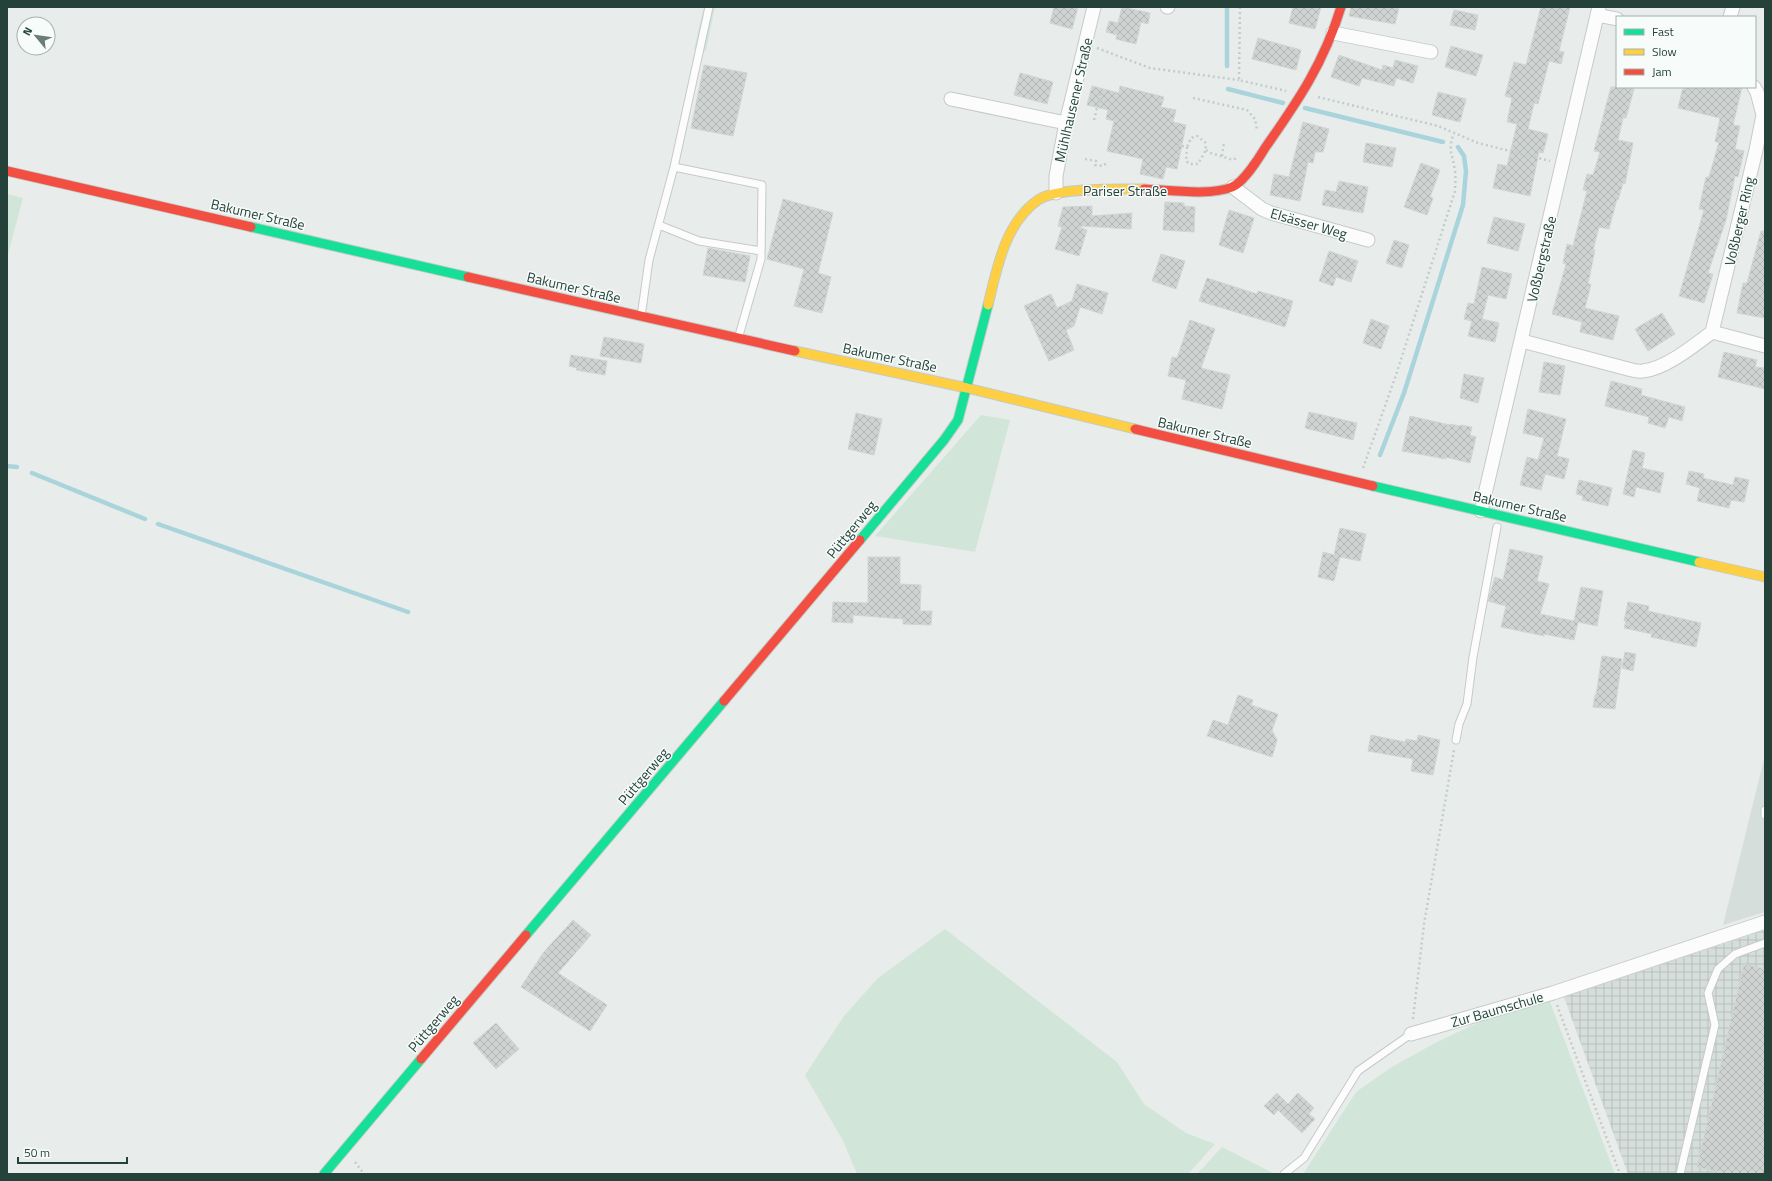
<svg xmlns="http://www.w3.org/2000/svg" width="1772" height="1181" font-family="'Titillium Web',sans-serif">
<defs>
<pattern id="industrial-grid" width="8" height="8" patternUnits="userSpaceOnUse"><rect width="8" height="8" fill="#d6dedb"/><path d="M0 4h8M4 0v8" fill="none" stroke="#b8c0bd"/></pattern>
<pattern id="building-cross-hatch" width="8" height="8" patternUnits="userSpaceOnUse"><rect width="8" height="8" fill="#cfd4d2"/><path d="M0 0l8 8M0 8l8-8" fill="none" stroke="#b2b7b5"/></pattern>
</defs>
<rect width="100%" height="100%" fill="#e8edeb"/>
<path fill="#d6dedb" d="M1765,755v157l-42,13z"/>
<path fill="url(#industrial-grid)" d="M1765,930v244h-137l-64,-177z"/>
<path fill="#d1e6d8" d="M704,7h11l-9,44 -12,-2z
M7,194l16,4 -16,60z
M981,415l29,5 -35,132 -100,-16z
M945,929l172,133 27,42 42,29 29,11 -27,30h-331l-14,-33 -38,-66 39,-59 34,-38z
M1549,999l66,175h-312l53,-82 34,-24 45,-25 50,-24z
M1222,1147l53,27h-78z"/>
<g fill="none" stroke-linecap="round" stroke-linejoin="round">
<path stroke="#a9d4db" stroke-width="4.5" d="M1227,66v-59
M1228,89l55,14
M1305,108l138,34
M1380,455l24,-62 59,-188 3,-34 -2,-15 -6,-9
M7,466l10,1
M32,473l113,46
M158,524l250,88"/>
</g>
<path fill="url(#building-cross-hatch)" stroke="#d1d6d4" d="M1054,7h24l-6,22 -22,-6z
M1122,7l28,6 -2,11 -7,-2 -5,22 -20,-5 1,-4 -11,-3 3,-11 9,2z
M1293,7h28l-6,22 -26,-6z
M1351,7h48l-4,17 -46,-8z
M1541,7h29l-11,44 5,1 -3,12 -12,-3 -11,43 -4,-1 -6,26 20,5 -5,19 -4,-1 -9,44 -37,-8 5,-24 9,2 10,-42 -10,-2 5,-24 -7,-2 9,-34 12,3z
M1454,10l24,5 -3,15 -25,-5z
M1258,38l43,12 -5,20 -44,-11z
M1451,46l32,9 -7,21 -31,-9z
M1339,55l43,15 1,-5 10,3 2,-8 23,6 -5,17 -17,-5 -2,8 -32,-8 -3,8 -28,-9z
M704,65l43,8 -14,63 -42,-8z
M1020,73l33,9 -6,22 -33,-9z
M1092,86l27,7 1,-7 44,11 -3,10 15,3 -3,12 13,3 -9,44 -11,-2 -3,12 -23,-5 3,-15 -36,-8 7,-30 -8,-2 2,-9 -21,-5z
M1611,87h16l7,2 -8,29h-3l-5,22 15,3 -8,41 -2,-1 -5,17 -1,-1 -8,30 -10,-2 -6,23h2l-7,34h3l-6,24 34,8 -6,24 -33,-8 2,-10 -30,-8 14,-50 -3,-1 4,-19 6,2 14,-55 -4,-1 4,-16 6,1 7,-23 -6,-1z
M1683,87h59l-9,38 7,1 -5,23 9,2 -6,26 -3,-1 -9,44 -18,53 5,1 -9,29 -25,-7 25,-86 -5,-1 7,-32h3l10,-35h-4l5,-24 -42,-10z
M1438,92l28,7 -6,23 -28,-7z
M1303,122l26,7 -6,23h-8l-2,11 -5,-1 -8,39 -30,-6 4,-21 15,3z
M1366,143l30,5 -4,19 -29,-5z
M1421,163l19,7 -10,27 3,1 -6,17 -23,-8z
M1339,181l29,6 -5,26 -41,-8 3,-15 11,2z
M783,199l50,14 -15,60 13,4 -9,36 -28,-7 10,-37 -37,-10z
M1165,202l19,1v3l11,1 -1,25 -31,-2z
M1092,206v10l40,-3 -1,16 -50,-3v2l6,2 -8,26 -24,-7 7,-22 -4,-1 5,-19z
M1229,210l25,8 -11,35 -24,-8z
M1494,217l31,7 -7,27 -31,-8z
M1761,231h4v87l-28,-5 6,-30h4z
M1394,240l15,5 -7,23 -16,-5z
M708,248l42,8 -5,26 -42,-7z
M1329,251l29,10 -7,21 -15,-5 -3,9 -14,-5z
M1161,254l24,7 -9,28 -24,-8z
M1482,267l30,7 -6,25 -18,-4 -6,24 17,4 -4,19 -27,-6 4,-15 -8,-2 4,-16 6,1z
M1207,278l50,16 1,-3 35,10 -8,26 -86,-26z
M1077,284l31,9 -6,21 -22,-7 -6,19 -8,4 8,20 -25,11 -25,-55 27,-12 6,14 15,-7z
M1662,313l13,21 -27,17 -13,-22z
M1371,319l18,7 -8,23 -18,-6z
M1190,320l25,9 -14,39 29,7 -8,34 -40,-10 4,-19 -18,-4 4,-19 5,1z
M604,337l40,7 -3,19 -41,-7z
M1724,352l33,8 -2,7 10,1v21l-47,-12z
M571,355l36,6 -2,14 -29,-5 1,-2 -8,-2z
M1544,362l21,4 -5,29 -21,-3z
M1464,374l20,4 -6,25 -18,-5z
M1611,381l31,8 -1,6 44,12 -3,14 -13,-4 -4,11 -17,-5 1,-6 -44,-11z
M1528,409l38,10 -9,37 12,3 -5,20 -19,-5 -4,16 -21,-5 7,-28 11,3 6,-22 -21,-5z
M1309,412l48,11 -4,17 -48,-12z
M856,413l26,6 -8,36 -26,-6z
M1410,416l40,9v-1l10,2 1,-1 11,2 -2,8 6,2 -6,26 -25,-6 1,2 -44,-8z
M1633,450l12,3 -3,15 22,5 -4,20 -24,-6 -2,10 -11,-3z
M1689,471l15,3 -1,4 30,7 2,-8 14,3 -5,22 -13,-2 -2,8 -32,-7 3,-13 -14,-4z
M1579,480l33,8 -4,18 -26,-6 1,-4 -7,-2z
M1340,528l26,6 -6,27 -20,-4 -6,24 -16,-4 5,-25 11,3z
M1510,549l33,7 -6,25 12,3 -9,30 34,7 7,-34 22,4 -6,35 -19,-4 -4,18 -30,-6v2l-43,-9 5,-21 -18,-5 7,-24 8,3z
M868,557h32v27l21,1 -1,26h12l-1,14 -28,-1v-5l-50,-4v8l-21,-1 1,-20 35,1z
M1628,602l21,4 -1,5 53,12 -5,24 -45,-10 1,-3 -28,-6 2,-7h-2z
M1625,652l11,2 -3,17 -11,-3z
M1602,656l20,3 -7,50 -22,-2 2,-12h1z
M1238,695l15,5 -2,5 27,9 -6,16 5,10 -5,17 -65,-21 6,-16 15,5z
M1371,735l34,7 1,-3 11,2 1,-6 22,5 -7,35 -22,-4 2,-12 -45,-8z
M573,920l18,15 -33,38 49,32 -17,26 -69,-44 22,-34z
M1744,964l21,5v205h-38l-30,-7z
M496,1023l23,26 -23,20 -23,-26z
M1277,1093l11,11 10,-11 16,15 -5,6 6,5 -13,14 -24,-23 -4,5 -10,-9z"/>
<g fill="none" stroke-linecap="round" stroke-linejoin="round">
<g stroke="#c5cac8" stroke-width="9">
<path id="lane" d="M674,167l88,18 -1,74 -23,80
M659,225l40,16 62,10
M641,317l8,-57 25,-93 35,-160
M1456,740l3,-16 8,-20 6,-47 24,-130
M1765,810v5
M1284,1174l20,-16 54,-87 53,-37
M1680,1174l35,-149 -7,-32 10,-24 17,-15 30,-11"/>
</g>
<g stroke="#c5cac8" stroke-width="15">
<path id="street" d="M1167,7h1
M1597,15l20,4
M1730,17l3,-10
M1333,33l98,19
M1754,87l3,5 6,23 -7,35 -44,182 53,14
M951,99l115,24
M1233,187l29,22 9,4 97,27
M1056,193v-17l10,-53 28,-116
M1522,341l106,28c4,1 10,3 15,2 22,-2 52,-26 69,-39
M1481,511l118,-504
M1411,1034l142,-41 212,-71"/>
</g>
<g stroke="#c3cbc8" stroke-width="11">
<path id="fast" d="M251,227l217,50
M1373,486l326,76
M860,540l84,-100 14,-20 30,-115
M526,935l198,-234
M324,1174l97,-115"/>
</g>
<g stroke="#c3cbc8" stroke-width="11">
<path id="slow" d="M988,305c9,-37 17,-82 50,-105 18,-13 84,-11 106,-11
M795,351l172,37 168,41
M1699,562l66,15"/>
</g>
<g stroke="#c3cbc8" stroke-width="11">
<path id="jam" d="M7,171l244,56
M1144,189c23,1 68,7 88,-2 11,-4 27,-29 33,-39 33,-47 59,-85 76,-141
M468,277l327,74
M1135,429l238,57
M724,701l136,-161
M421,1059l105,-124"/>
</g>
<path stroke="#c3ccca" stroke-width="2.5" stroke-dasharray="2 3" stroke-linecap="butt" d="M1240,7l-1,73 47,11
M1097,48l53,20 89,12
M1318,97l120,29 40,17 72,18
M1193,98l54,12 8,9 2,11
M1099,101l10,2
M1094,120l8,-32
M1177,145l10,2 -1,14 4,3h8l8,-14 -1,-8 -8,-6 -6,2 -4,9
M1206,150l5,3 22,7 5,-3
M1222,156l2,-14
M1085,159l11,2 -1,4 8,1 4,-3
M1363,468l33,-93 59,-184c0,-6 1,-13 0,-20 -2,-16 -8,-21 -1,-38
M1557,1005l63,169
M1413,1019l11,-95 30,-174
M355,1162l9,12"/>
<use href="#lane" stroke="#fcfcfc" stroke-width="7"/>
<use href="#street" stroke="#fcfcfc" stroke-width="13"/>
<use href="#fast" stroke="#16e098" stroke-width="9"/>
<use href="#slow" stroke="#ffcf43" stroke-width="9"/>
<use href="#jam" stroke="#f24e42" stroke-width="9"/>
</g>
<g text-anchor="middle" dominant-baseline="central" stroke-width="3" stroke-linejoin="round" paint-order="stroke">
<g font-size="14" fill="#24423a" stroke="#f7fbf9">
<text transform="translate(1073 100) rotate(-77)">Mühlhausener Straße</text>
<text x="1125" y="190">Pariser Straße</text>
<text transform="translate(258 214) rotate(13)">Bakumer Straße</text>
<text transform="translate(1739 221) rotate(-77)">Voßberger Ring</text>
<text transform="translate(1309 223) rotate(16)">Elsässer Weg</text>
<text transform="translate(1541 259) rotate(-77)">Voßbergstraße</text>
<text transform="translate(574 287) rotate(13)">Bakumer Straße</text>
<text transform="translate(890 357) rotate(12)">Bakumer Straße</text>
<text transform="translate(1205 432) rotate(13)">Bakumer Straße</text>
<text transform="translate(1520 506) rotate(13)">Bakumer Straße</text>
<text transform="translate(851 529) rotate(-51)">Püttgerweg</text>
<text transform="translate(643 776) rotate(-50)">Püttgerweg</text>
<text transform="translate(1497 1009) rotate(-16)">Zur Baumschule</text>
<text transform="translate(433 1023) rotate(-50)">Püttgerweg</text>
</g>
</g>
<rect width="1772" height="1181" fill="none" stroke="#24423a" stroke-width="16"/>
<rect x="1616" y="16" width="140" height="72" fill="#f7fbf9" stroke="#a3b1ad"/>
<rect x="1624" y="29" width="20" height="6" fill="#16e098" stroke="#a3b1ad"/>
<text x="1652" y="36" font-size="12" fill="#24423a">Fast</text>
<rect x="1624" y="49" width="20" height="6" fill="#ffcf43" stroke="#a3b1ad"/>
<text x="1652" y="56" font-size="12" fill="#24423a">Slow</text>
<rect x="1624" y="69" width="20" height="6" fill="#f24e42" stroke="#a3b1ad"/>
<text x="1652" y="76" font-size="12" fill="#24423a">Jam</text>
<g transform="translate(36 36) rotate(299)"><circle r="19" fill="#f7fbf9" stroke="#a3b1ad"/>
<path d="M0-3L7 15L0 10L-7 15Z" fill="#697e78"/>
<text y="-6" font-size="11" font-weight="bold" text-anchor="middle" fill="#24423a">N</text>
</g>
<path d="M18 1157v6h109v-6" fill="none" stroke="#24423a" stroke-width="2"/>
<text x="24" y="1157" font-size="12" fill="#24423a" stroke="#f7fbf9" stroke-width="3" paint-order="stroke">50 m</text>
</svg>
